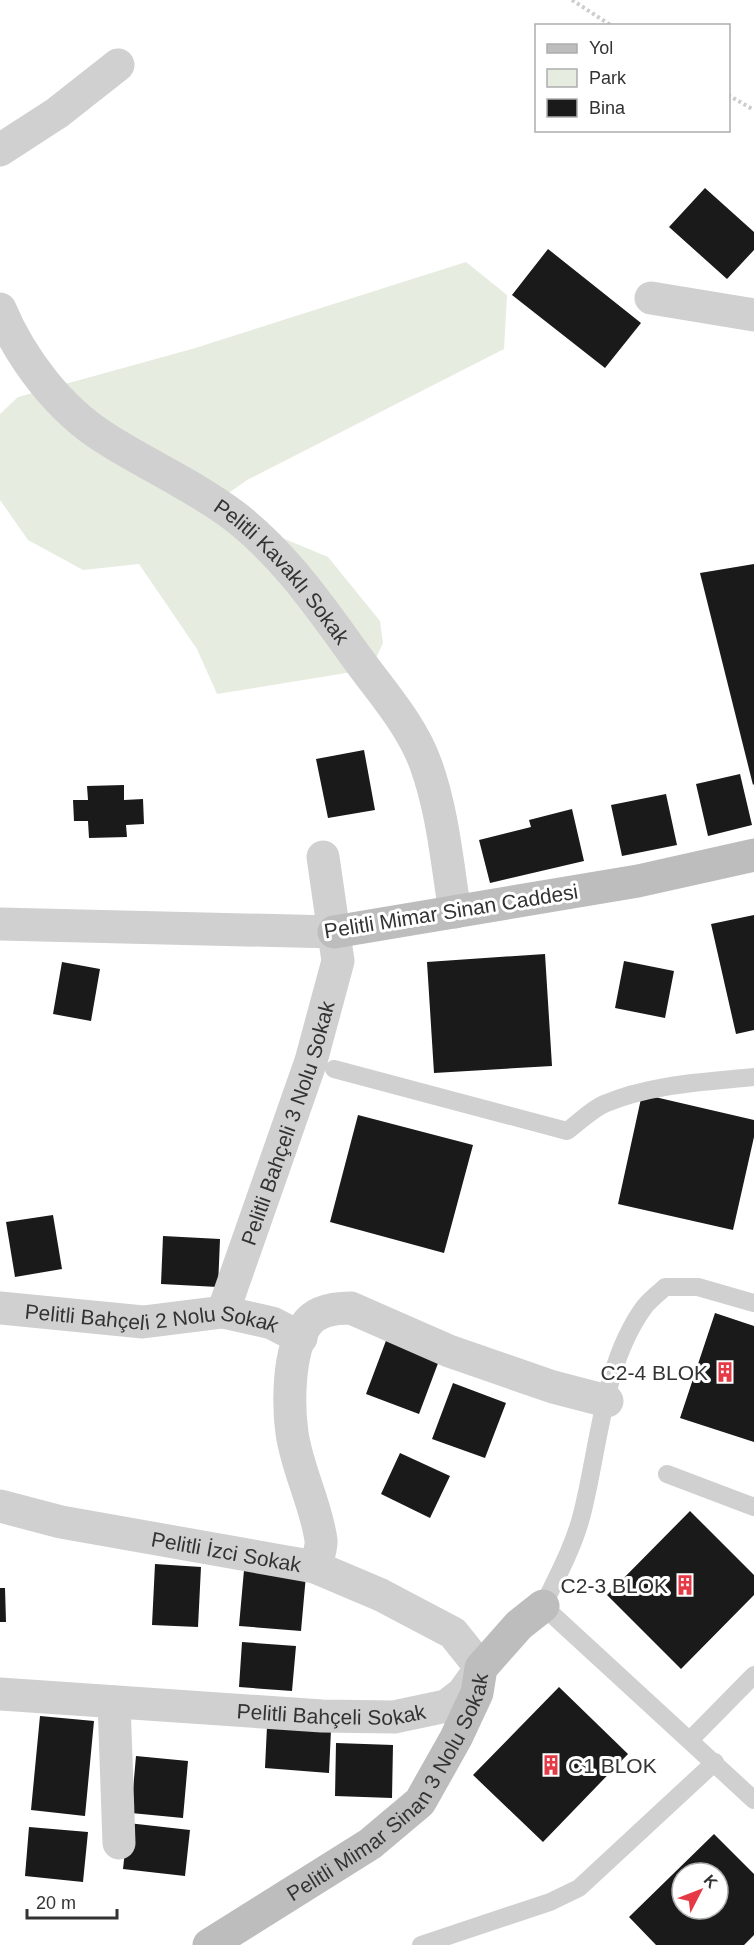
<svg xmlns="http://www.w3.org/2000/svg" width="754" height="1945" font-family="Helvetica,sans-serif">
<rect width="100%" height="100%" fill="#fff"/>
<path fill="#e6ecdf" d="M466,262l41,33 -3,54 -257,131 -31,22 40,25 72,30 52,64 3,22 -12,26 -154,25 -20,-45 -58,-85 -56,6 -55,-30 -28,-40v-86l18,-17 174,-48z"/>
<path fill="#1a1a1a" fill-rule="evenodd" d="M705,188l49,44v18l-27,29 -58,-52z
M548,249l93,74 -36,45 -93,-73z
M754,564v220l-1,1 -53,-212z
M364,750l11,60 -47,8 -12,-59z
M740,774l12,51 -44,11 -12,-52z
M124,785v15l19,-1 1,25 -18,1 1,12 -38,1 -1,-17h-14l-1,-21h15l-1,-14z
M666,794l11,51 -55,11 -11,-51z
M572,809l12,52 -94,22 -11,-43 52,-13 -2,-7z
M754,915v115l-18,4 -25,-110z
M545,954l7,112 -118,7 -7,-111z
M624,961l50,10 -9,47 -50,-10z
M62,962l38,7 -9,52 -38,-7z
M642,1094l112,26v17l-21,93 -115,-26z
M358,1115l115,30 -29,108 -114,-31z
M53,1215l9,54 -47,8 -9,-55z
M163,1236l57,3 -2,48 -57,-3z
M715,1313l39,13v116l-74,-24z
M387,1338l53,20 -21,56 -53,-20z
M453,1383l53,20 -21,55 -53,-19z
M400,1453l50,23 -20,42 -49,-24z
M690,1511l64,64v20l-73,74 -74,-74z
M155,1564l46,3 -3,60 -46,-2z
M244,1570l62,5 -5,56 -62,-5z
M0,1588h5l1,34h-6z
M242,1642l54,4 -4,45 -53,-4z
M559,1687l69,67 -85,88 -70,-67z
M40,1716l54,5 -9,95 -54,-6z
M267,1726l64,4 -2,43 -64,-5z
M336,1743l57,2 -1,53 -57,-2z
M136,1756l52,5 -5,57 -52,-5z
M128,1823l62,7 -5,46 -62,-7z
M29,1827l59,5 -5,50 -58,-6z
M714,1834l40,40v61l-10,10h-88l-27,-28zM682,1873h36v36h-36z"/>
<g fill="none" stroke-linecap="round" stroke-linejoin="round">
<path stroke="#cdcdcd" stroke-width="4" stroke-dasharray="3 3" stroke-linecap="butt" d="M572,0l40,26
M728,95l26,15"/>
<path stroke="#d0d0d0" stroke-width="18" d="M334,1069l233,62c11,-8 24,-21 37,-27 46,-20 101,-22 150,-27
M754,1303l-56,-16h-33c-6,6 -14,12 -20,19 -42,56 -46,142 -63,208 -8,32 -25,63 -39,92l211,194
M667,1474l87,33
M690,1740l64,-65
M421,1945l129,-43 29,-14 136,-126"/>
<g stroke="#d0d0d0" stroke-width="33">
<path d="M0,150l57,-37 61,-48"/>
<path d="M651,298l103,17"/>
<path id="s1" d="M0,309c21,50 59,100 105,129 42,27 88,47 128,77 54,41 91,98 130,151 23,31 50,62 63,99 17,47 21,98 29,147"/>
<path d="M0,924l334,8"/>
<path id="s2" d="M0,1308l143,14 80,-10 49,11 29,15"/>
<path id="s3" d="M223,1312l88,-251 27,-100 -15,-104"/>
<path id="s4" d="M0,1506l61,16 254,45c2,-8 7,-19 6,-27 -5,-36 -24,-71 -29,-107 -4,-29 -4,-82 14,-108 9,-14 29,-17 45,-17l98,43 104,36 54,14"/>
<path id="s5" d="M0,1694l322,22 72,1 52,-11 17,-13 18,-25 -28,-35 -72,-38 -66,-28"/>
<path d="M114,1702l5,141"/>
</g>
<g stroke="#bdbdbd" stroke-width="33">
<path d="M334,932l304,-51 116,-26"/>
<path id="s6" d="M209,1945l161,-101 50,-42 36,-64 21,-45 4,-25 38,-43 24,-19"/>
</g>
</g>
<defs>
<g id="building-bare" transform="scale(1.62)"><path d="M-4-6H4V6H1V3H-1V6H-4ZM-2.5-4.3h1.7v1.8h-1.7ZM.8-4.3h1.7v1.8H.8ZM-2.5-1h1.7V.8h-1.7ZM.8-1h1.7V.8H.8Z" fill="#e63946" stroke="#fff" stroke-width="2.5" paint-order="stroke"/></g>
</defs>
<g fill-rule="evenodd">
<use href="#building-bare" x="725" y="1372"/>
<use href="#building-bare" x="685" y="1585"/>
<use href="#building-bare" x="551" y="1765"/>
</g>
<g text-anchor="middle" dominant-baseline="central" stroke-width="6" stroke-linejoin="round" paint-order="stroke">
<g font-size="21" fill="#333" stroke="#fff">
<text stroke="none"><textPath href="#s1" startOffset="393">Pelitli Kavaklı Sokak</textPath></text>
<text transform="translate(451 911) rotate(-9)">Pelitli Mimar Sinan Caddesi</text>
<text stroke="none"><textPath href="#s3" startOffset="200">Pelitli Bahçeli 3 Nolu Sokak</textPath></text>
<text stroke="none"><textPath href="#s2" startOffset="153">Pelitli Bahçeli 2 Nolu Sokak</textPath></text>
<text stroke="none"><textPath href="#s4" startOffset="231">Pelitli İzci Sokak</textPath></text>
<text stroke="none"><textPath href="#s5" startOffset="332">Pelitli Bahçeli Sokak</textPath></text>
<text stroke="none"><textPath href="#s6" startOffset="246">Pelitli Mimar Sinan 3 Nolu Sokak</textPath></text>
</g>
<g font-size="21" fill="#333" stroke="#fff" text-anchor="end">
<text x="708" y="1372">C2-4 BLOK</text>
<text x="668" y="1585">C2-3 BLOK</text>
<text x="568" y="1765" text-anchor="start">C1 BLOK</text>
</g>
</g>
<rect x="535" y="24" width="195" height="108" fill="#ffffff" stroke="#adadad" stroke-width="1.5"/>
<rect x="547" y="44" width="30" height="9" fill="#bdbdbd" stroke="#adadad" stroke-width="1.5"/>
<text x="589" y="54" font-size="18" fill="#333333">Yol</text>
<rect x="547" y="69" width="30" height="18" fill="#e6ecdf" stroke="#adadad" stroke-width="1.5"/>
<text x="589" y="84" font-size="18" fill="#333333">Park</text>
<rect x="547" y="99" width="30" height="18" fill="#1a1a1a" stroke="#adadad" stroke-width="1.5"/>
<text x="589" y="114" font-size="18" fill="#333333">Bina</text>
<g transform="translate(700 1891) rotate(48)"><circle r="28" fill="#ffffff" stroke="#adadad" stroke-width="1.5"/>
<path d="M0-4.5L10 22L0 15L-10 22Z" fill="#e63946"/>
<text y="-9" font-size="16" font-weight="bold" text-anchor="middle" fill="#333333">K</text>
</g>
<path d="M27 1909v9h90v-9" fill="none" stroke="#333333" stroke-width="3"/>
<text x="36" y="1909" font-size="18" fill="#333333" stroke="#ffffff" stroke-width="4.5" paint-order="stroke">20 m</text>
</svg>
